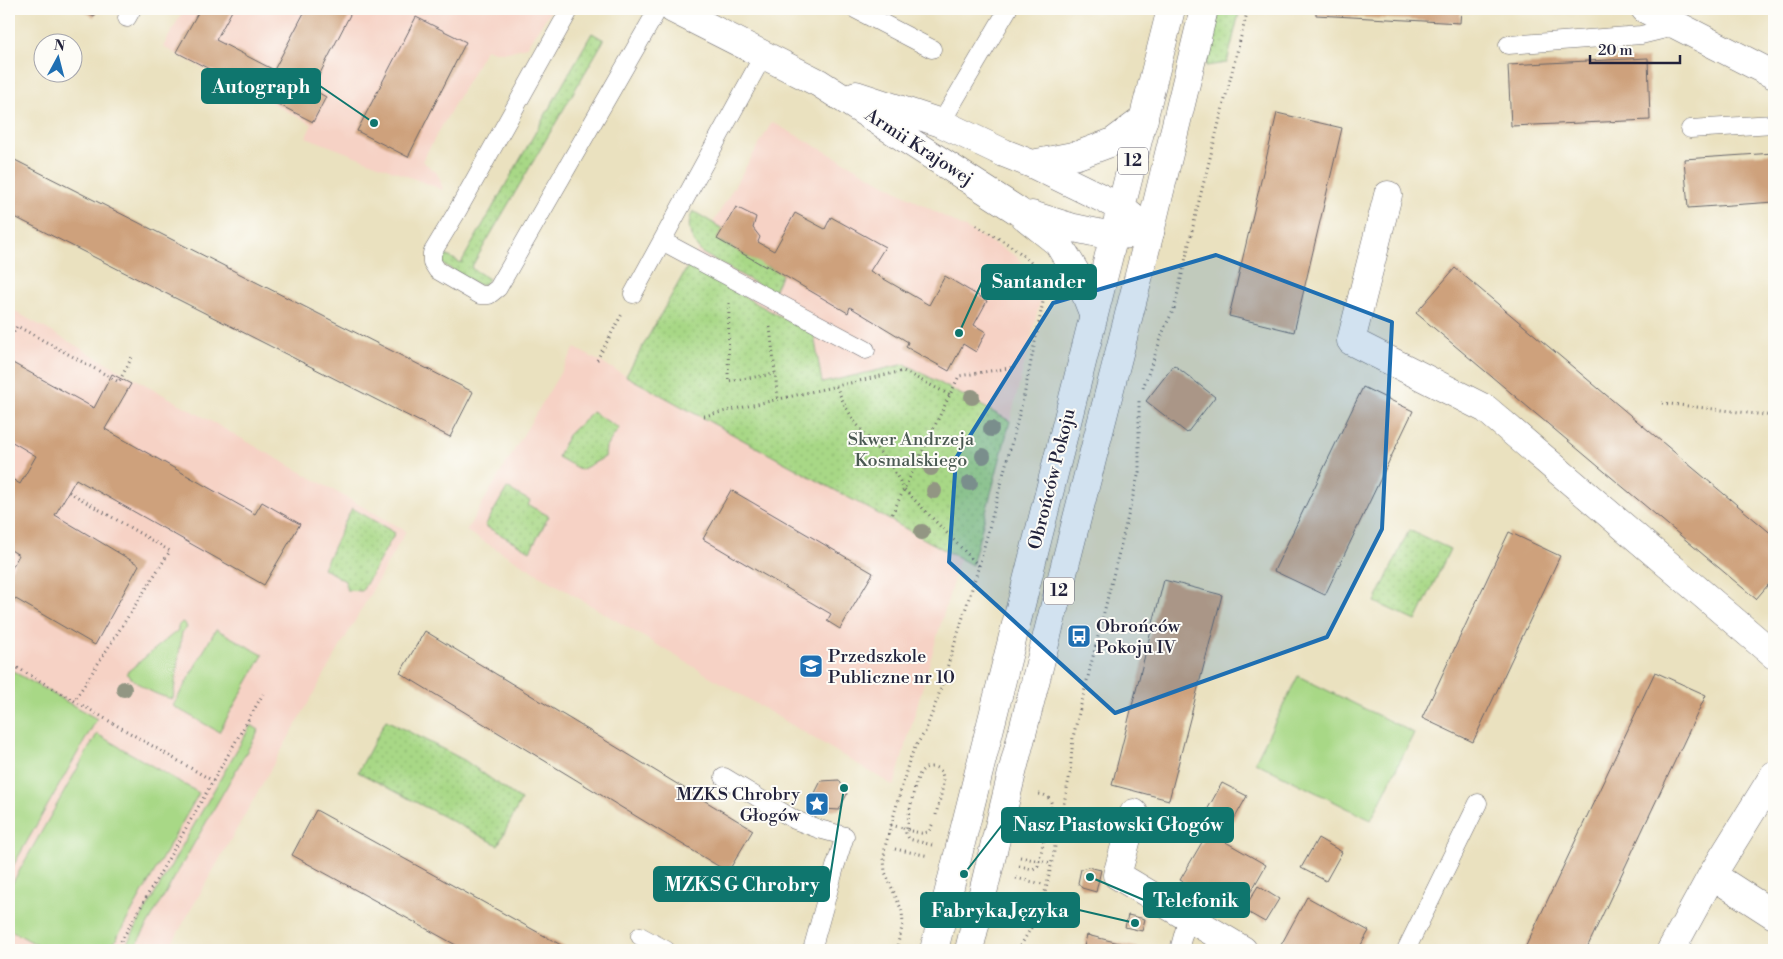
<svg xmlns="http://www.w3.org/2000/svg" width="1783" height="959" font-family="'Libre Bodoni',serif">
<defs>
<pattern id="grass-dots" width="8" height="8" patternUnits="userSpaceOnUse" patternTransform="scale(1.25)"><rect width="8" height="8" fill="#a8d886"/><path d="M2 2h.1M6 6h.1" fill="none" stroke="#90b975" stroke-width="1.8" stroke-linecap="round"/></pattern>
</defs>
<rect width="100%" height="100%" fill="#fdfcf7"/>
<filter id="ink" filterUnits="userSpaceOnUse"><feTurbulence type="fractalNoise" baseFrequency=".02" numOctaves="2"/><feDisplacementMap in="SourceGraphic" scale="10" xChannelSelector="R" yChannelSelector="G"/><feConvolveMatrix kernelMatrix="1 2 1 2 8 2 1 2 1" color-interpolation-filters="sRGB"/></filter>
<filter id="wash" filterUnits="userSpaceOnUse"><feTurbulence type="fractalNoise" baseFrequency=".0096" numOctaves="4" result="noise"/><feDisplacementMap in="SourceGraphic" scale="20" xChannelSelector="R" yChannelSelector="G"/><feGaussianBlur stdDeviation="1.12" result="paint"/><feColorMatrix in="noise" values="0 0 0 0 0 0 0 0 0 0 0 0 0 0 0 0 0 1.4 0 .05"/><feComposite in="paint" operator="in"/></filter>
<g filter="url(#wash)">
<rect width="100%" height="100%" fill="#eae1bf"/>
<path fill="#f6d2c5" d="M184,9h368l-26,38 -18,5h-11l-11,-3 -64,112 14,11 4,7 3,11 -137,-53 6,-13 -149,-77z
M772,122l244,134 17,18 9,11 -1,13 -31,123 -105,-57 -83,19 -134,-117z
M9,308l397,223 -238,419h-159z
M575,348l385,209 -66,229 -428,-255z"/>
<path fill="url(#grass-dots)" stroke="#657d60" d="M1220,9h20l-13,54 -21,3z
M592,33l12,7 -133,228 18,11 -5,5 -5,1 -38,-22 -1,-6 2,-4 19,10z
M693,211l30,18 -6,11 65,34 -9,19 -71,-40c-11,-12 -17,-27 -9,-42z
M688,266l126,69 8,48 83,-19 105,57 -38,144 -346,-189z
M592,412l27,16 -13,19 -1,10 -24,13 -23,-13 10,-22z
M507,488l23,13 -2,4 21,11 -19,35 -45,-25z
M352,508l43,25 -33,58 -15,-1 -2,-9 -22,-13c11,-20 18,-40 29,-60z
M1409,530l41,19 -34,72 -41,-19z
M386,720l78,40 57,40 -23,45 -140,-73z"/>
<path fill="#a8d886" stroke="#657d60" d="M182,622l3,1 2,5 -5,4 -9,67c-19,-4 -34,-13 -47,-26l52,-43v-4z
M216,629l47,26 -44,77 -46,-26z
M9,669l88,50 -88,154z
M1298,676l116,57 -43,87 -116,-58z
M251,725l8,5 -126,220h-10z
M97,734l102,59 -89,157h-64l-37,-21v-40z"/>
<g id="blocks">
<path fill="#cea17c" d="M79,9h19l-4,8z
M200,9h33l-17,31 58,30 32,-61h47l-41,80 14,8 -13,25 -137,-70z
M1316,9h145l-1,14 -144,-8z
M416,17l50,25 -58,115 -51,-26z
M1648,58l2,62 -139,6 -3,-61z
M1277,113l65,15 -48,204 -65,-16z
M1774,153v49l-86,6 -4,-49z
M11,158l462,234 -23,45 -441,-223v-51z
M736,207l20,10 -3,11 7,9 -2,5 16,9 21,-38 30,16 6,-12 54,30 -15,24 59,34 16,-29 42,25 -13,24 12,7 -10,20 -13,-8 -14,27 -43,-24 2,-5 -58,-35 -2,6 -82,-48v2l-49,-28z
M1455,268l319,268v42l-18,21 -340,-286z
M9,361l85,47 18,-34 19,10 -26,45 150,85 7,-12 38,22 -36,61 -188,-106 -21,36 84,50 -44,80 -86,-50v-22l10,-18 -10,-6v-72l11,7 16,-28 -27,-16z
M1174,365l41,32 -28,36 -41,-32z
M1363,387l50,24 -88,184 -51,-24z
M731,490l142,83 -33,56 -13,-8 4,-7 -128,-75z
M1509,532l51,24 -87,186 -51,-24z
M1164,580l58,15 -53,205 -57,-15z
M425,631l328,199 -25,42 -328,-199z
M1655,672l51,23 -120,255h-62z
M839,780l8,14 -8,16 -16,-1 -9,-14 7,-14z
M1222,783l25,13 -16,29 -25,-13z
M316,810l254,140h-105l-173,-95z
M1208,832l58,33 -27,48 -59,-33z
M1318,838l24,14 -16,29 -25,-13z
M1088,867l13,3 -5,22 -14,-4 -4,-5 3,-14z
M1258,886l21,13 -14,23 -23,-13 4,-6 1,1z
M1307,897l62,34 -11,19h-67l-10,-5z
M1128,915l17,4 -3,12 -17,-4z
M1087,935l56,14 -1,1h-59z"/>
</g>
</g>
<g filter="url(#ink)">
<use href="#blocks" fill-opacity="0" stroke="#686569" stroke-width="1"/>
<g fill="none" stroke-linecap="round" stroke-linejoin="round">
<g stroke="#686569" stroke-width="19">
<path id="lane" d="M570,9l-115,206 -23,38v9l5,8 43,25h9l9,-7 160,-279
M855,9l77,40
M127,18l5,-9
M1508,45l133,-10 37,-9
M941,123l67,-114
M1690,129l84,-5
M662,241l204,109
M633,294l131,-240
M724,777l71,43 24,9 26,7 -10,31 -23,83
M640,936l26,14
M1179,950l9,-33
M1406,950l72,-147"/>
</g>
<g stroke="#686569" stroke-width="29">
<path id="street" d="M1645,9l129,66
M1388,195l-37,146 135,68 288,246
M1134,813l-17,62 126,75
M1712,875l62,40
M1671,950l41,-75 62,-100"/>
</g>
<g stroke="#686569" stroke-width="29">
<path id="secondary" d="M673,9l146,74 199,128 40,32 21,35 14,35
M856,95l85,28 63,30 28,11 88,43 30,25
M1032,164l46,-9 35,-13 31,-23
M1032,215l42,13 38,8 26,-3"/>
</g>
<g stroke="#686569" stroke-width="29">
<path id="primary" d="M934,950l237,-941
M969,950l43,-177 138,-541 54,-223"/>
</g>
<path stroke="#686569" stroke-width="3" stroke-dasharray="1 4" stroke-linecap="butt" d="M729,303l-1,78 47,-7
M770,327l8,72
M9,341l8,-15 102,56 14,-27
M597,360l25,-46
M836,386l9,20 10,16 37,45 12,22 75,77
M1143,388l22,-61 9,-18 24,-104 50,-196
M1662,403l112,13
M704,416l199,-45 47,24
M69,492l101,59 -96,150
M892,514l67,-138 56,-9
M9,663l204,118
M891,825l12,3
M911,831l10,2 8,-1 4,-9
M932,845l-23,-6 -3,-6c2,-13 8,-52 15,-61 3,-4 6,-5 11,-5 21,1 6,35 4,48
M895,849l34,7
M1020,857l14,3
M1043,861l8,2
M1019,866l14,3 5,-3 14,-61c-2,-8 -7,-11 -15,-11
M1016,878l26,6
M116,950l147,-256
M896,950l7,-26 -1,-13 -17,-39 -1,-13 1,-12 24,-86 6,-14 10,-15 12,-32 42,-134 45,-170 21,-104c-1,-5 -1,-11 -4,-15 -13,-25 -44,-39 -67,-53
M1018,950l20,-34 9,-31 23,-111 3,-37 66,-265v-71"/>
<use href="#lane" stroke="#fff" stroke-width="18"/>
<use href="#street" stroke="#fff" stroke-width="28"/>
<use href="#secondary" stroke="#fff" stroke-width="28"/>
<use href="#primary" stroke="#fff" stroke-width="28"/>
<path stroke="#686569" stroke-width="3" stroke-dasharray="1 4" stroke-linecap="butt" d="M903,828l8,3
M1034,860l9,1"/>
</g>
<g fill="#929683">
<circle cx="972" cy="397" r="8"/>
<circle cx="991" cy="429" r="8"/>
<circle cx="983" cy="456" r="8"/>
<circle cx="931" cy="468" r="8"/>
<circle cx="970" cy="483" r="8"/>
<circle cx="934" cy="491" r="8"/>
<circle cx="922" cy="532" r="8"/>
<circle cx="124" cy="689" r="8"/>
</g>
</g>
<path fill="#1f6fb2" fill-opacity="0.2" stroke="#1f6fb2" stroke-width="4" stroke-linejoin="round" d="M1216,255l176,67 -10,207 -55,108 -212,76 -166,-151 7,-104 97,-155z"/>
<defs>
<g id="bus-square" transform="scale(1.25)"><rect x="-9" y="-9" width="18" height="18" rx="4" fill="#1f6fb2" stroke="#fdfcf7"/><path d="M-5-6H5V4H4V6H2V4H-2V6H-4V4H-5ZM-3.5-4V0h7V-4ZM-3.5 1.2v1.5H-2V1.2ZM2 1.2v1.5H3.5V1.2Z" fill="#fff"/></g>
<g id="school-square" transform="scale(1.25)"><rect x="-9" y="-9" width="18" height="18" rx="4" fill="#1f6fb2" stroke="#fdfcf7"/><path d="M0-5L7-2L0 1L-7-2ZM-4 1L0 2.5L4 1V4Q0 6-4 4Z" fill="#fff"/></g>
<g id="sight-square" transform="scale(1.25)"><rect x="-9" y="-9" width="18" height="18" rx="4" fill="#1f6fb2" stroke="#fdfcf7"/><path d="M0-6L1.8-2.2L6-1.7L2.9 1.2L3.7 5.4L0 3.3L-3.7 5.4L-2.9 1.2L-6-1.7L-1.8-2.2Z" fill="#fff"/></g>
</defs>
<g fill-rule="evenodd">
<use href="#bus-square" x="1079" y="636"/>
<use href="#school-square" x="811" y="666"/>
<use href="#sight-square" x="817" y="804"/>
</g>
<g text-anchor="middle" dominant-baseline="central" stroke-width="4" stroke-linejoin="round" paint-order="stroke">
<g fill="#fdfcf7" stroke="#646373" stroke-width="1">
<rect x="1118" y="147.5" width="30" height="27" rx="4"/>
<rect x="1044" y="577.5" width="30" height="27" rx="4"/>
</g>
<g font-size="16" font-weight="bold" fill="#22223b">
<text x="1133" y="161">12</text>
<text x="1059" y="591">12</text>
</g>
<g font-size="18" fill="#22223b" stroke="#fdfcf7">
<text transform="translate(919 147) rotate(33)">Armii Krajowej</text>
<text transform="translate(1052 479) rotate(-76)">Obrońców Pokoju</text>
</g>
<g font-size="18" fill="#4a5952" stroke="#fdfcf7">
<text x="911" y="439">Skwer Andrzeja<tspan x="911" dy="21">Kosmalskiego</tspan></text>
</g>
<g font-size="18" fill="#22223b" stroke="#fdfcf7" text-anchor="start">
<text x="1096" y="626">Obrońców<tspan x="1096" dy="21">Pokoju IV</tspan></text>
<text x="828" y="656">Przedszkole<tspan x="828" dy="21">Publiczne nr 10</tspan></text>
<text x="800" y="794" text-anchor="end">MZKS Chrobry<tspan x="800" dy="21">Głogów</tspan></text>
</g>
</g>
<path fill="none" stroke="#0f766e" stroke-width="2" d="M374 123L320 86M959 333L982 282M964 874L1002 825M844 788L829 884M1090 877L1144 900M1135 923L1079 910"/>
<g fill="#0f766e" stroke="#fdfcf7" stroke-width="2">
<circle cx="374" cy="123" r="5"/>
<circle cx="959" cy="333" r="5"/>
<circle cx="964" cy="874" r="5"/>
<circle cx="844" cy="788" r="5"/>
<circle cx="1090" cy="877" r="5"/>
<circle cx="1135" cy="923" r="5"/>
</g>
<g fill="#0f766e" stroke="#0f766e" stroke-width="2">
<rect x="202" y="69" width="118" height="34" rx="5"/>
<rect x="982" y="265" width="114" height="34" rx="5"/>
<rect x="1002" y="808" width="231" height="34" rx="5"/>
<rect x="654" y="867" width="175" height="34" rx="5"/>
<rect x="1144" y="883" width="105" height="34" rx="5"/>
<rect x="921" y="893" width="158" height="34" rx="5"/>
</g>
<g font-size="19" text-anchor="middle" font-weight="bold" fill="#fff">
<text x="261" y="93">Autograph</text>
<text x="1039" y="288">Santander</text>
<text x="1118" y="831">Nasz Piastowski Głogów</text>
<text x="742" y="891">MZKS G Chrobry</text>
<text x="1196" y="907">Telefonik</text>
<text x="1000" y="917">Fabryka Języka</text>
</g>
<rect width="1783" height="959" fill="none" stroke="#fdfcf7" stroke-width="30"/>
<g transform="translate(58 58) rotate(7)"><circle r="24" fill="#fdfcf7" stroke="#a5a5ac"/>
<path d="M0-4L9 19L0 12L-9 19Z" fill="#1f6fb2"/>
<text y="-8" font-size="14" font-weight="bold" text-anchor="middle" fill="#22223b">N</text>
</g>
<path d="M1590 55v8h90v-8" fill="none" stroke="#22223b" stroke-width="2.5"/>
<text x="1598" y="55" font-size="15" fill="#22223b" stroke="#fdfcf7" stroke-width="4" paint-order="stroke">20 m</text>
</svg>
